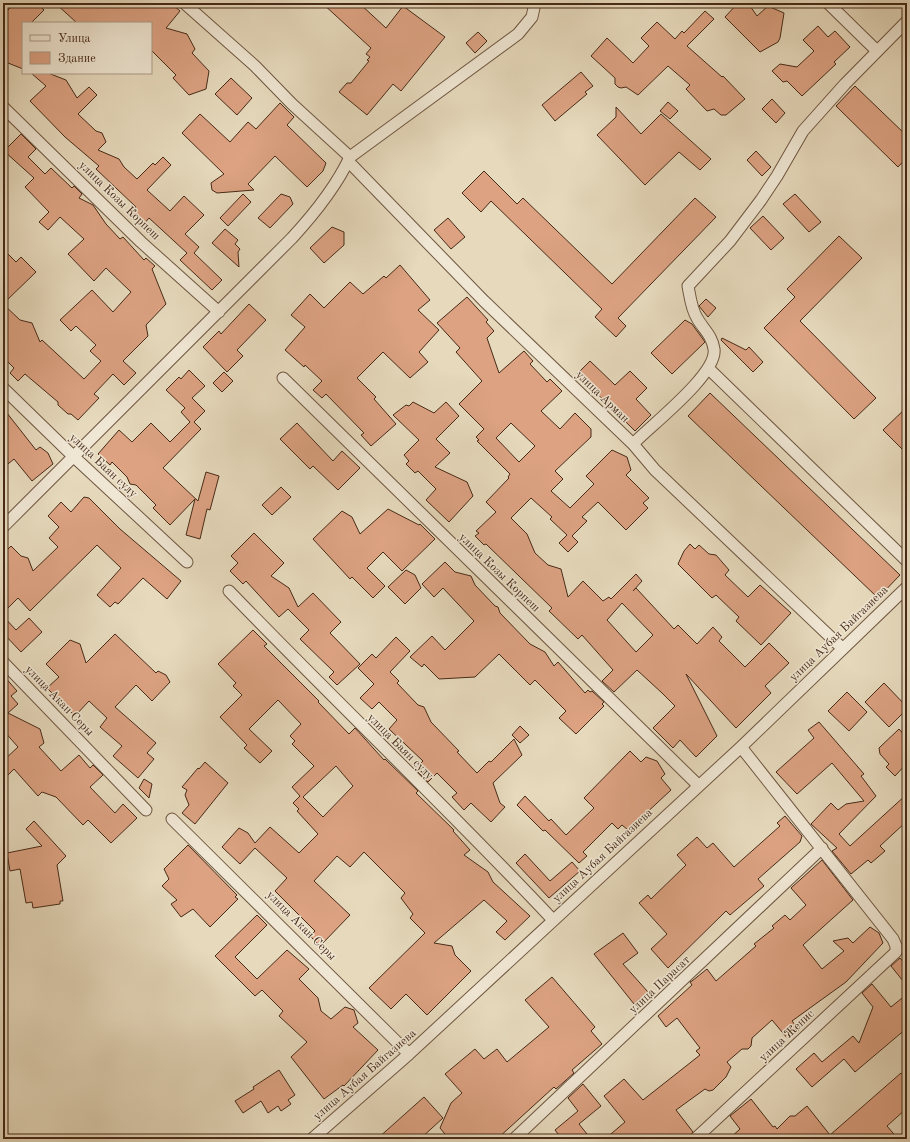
<svg xmlns="http://www.w3.org/2000/svg" width="910" height="1142" font-family="'Old Standard TT',serif">
<rect width="100%" height="100%" fill="#e6d9bc"/>
<filter id="stains"><feTurbulence type="fractalNoise" baseFrequency=".005" numOctaves="4"/><feColorMatrix values="0 0 0 0 .2 0 0 0 0 .09 0 0 0 0 .02 0 0 0 .5 -.17"/></filter>
<radialGradient id="worn" r=".72"><stop offset=".6" stop-color="#630" stop-opacity="0"/><stop offset="1" stop-color="#630" stop-opacity=".3"/></radialGradient>
<path fill="#dca282" stroke="#472a17" fill-rule="evenodd" d="M15,3h22l7,7 -13,13h-8v46l-20,-8v-46z
M55,3h116l9,8 -14,17 21,6 8,15 -3,4 17,18 -3,18 -17,6 -16,-17 3,-3 -25,-25v-27h-74z
M322,3h37l27,25 17,-22 42,31 -44,54 -8,-7 -26,31 -28,-23 8,-9h4l18,-22 -2,-1 3,-3 -4,-3 5,-6z
M738,3h10l9,13 11,-10 16,7 -4,25 -2,4 -18,10 -35,-35z
M705,11l9,8 -27,27 35,31 1,-1 22,23 -19,16h-5l-7,-6 -7,2 -21,-22 4,-4 -22,-19 -30,29 -12,-8 -5,1 -3,-1 -3,-3v-6l-24,-22 16,-18 26,25 16,-17 -8,-8 16,-16 18,17 7,-8 2,2z
M818,26l10,11 7,-6 15,16 -16,15 2,2 -34,32 -15,-15 -4,1 -11,-11 8,-7 17,3 17,-16 -11,-11z
M478,32l9,9 -12,12 -9,-10z
M581,72l12,14 -8,6 2,2 -32,27 -13,-16z
M31,73h17l18,7 11,18 12,-11 8,8 -19,19 18,17 6,2 4,9 -8,8 21,9 5,8 13,12 16,-16 2,2 8,-8 8,8 -24,25 23,21 14,-15 20,19 -19,19 14,13 -5,6 28,27 -10,10 -32,-30 7,-7 -38,-35 -7,8 -13,-12 7,-7 -40,-38 3,-3 -34,-29 -35,-36 16,-15z
M231,78l21,20 -15,17 -22,-21z
M855,86l52,50v21l-9,10 -62,-61z
M772,99l13,14 -9,10 -14,-14z
M668,102l10,9 -8,8 -10,-8z
M280,103l14,14 -7,8 39,38 -3,8 -16,16 -32,-31 -27,28 6,6 -37,3 -5,-3 -1,-7 13,-9 -42,-41 18,-19 30,28 18,-20 8,7z
M616,107l25,27 20,-20 50,45 -11,11 -21,-18 -34,33 -48,-50 19,-18z
M21,134l15,15 -8,8 17,17 6,-6 21,20 2,-2 8,8 -3,4 14,7 13,19 14,15 3,-2 21,23 2,-2 9,8 -3,3 14,35 -20,21 2,11 -25,25 13,12 -12,12 -11,-11 -19,20 5,4 -21,22 -7,-6h-3l-10,-9v-3l-33,-28 -7,7 -8,-8 4,-5 -11,-11v-108l13,13 5,-5 15,15 -33,32 17,16 12,3 8,19 2,-2 42,39 17,-18 -11,-10 6,-6 -20,-19 -5,5 -11,-11 32,-30 21,22 18,-20 -25,-24 -12,13 -26,-27 16,-15 -24,-22 -12,13 -9,-8 10,-10 -24,-25 9,-9 -30,-27z
M756,151l15,16 -9,9 -15,-16z
M484,171l33,33 6,-6 89,86 83,-86 21,19 -98,101 8,8 -10,11 -21,-20 7,-8 -111,-108 -10,11 -19,-19z
M243,194l8,8 -23,24 -8,-8z
M281,194l9,3 3,7 -23,24 -12,-10z
M795,194l26,28 -12,10 -26,-28z
M763,216l21,22 -13,12 -21,-22z
M448,218l17,19 -14,12 -17,-19z
M332,227l12,5v13l-20,18 -14,-15z
M225,229l13,11 -3,4 5,5 -2,3 1,15 -27,-24z
M839,236l23,22 -62,63 76,77 -22,21 -90,-91 31,-31 -8,-8z
M400,265l30,35 -12,10 21,20 -20,22 9,10 -18,16 -27,-26 -26,26 19,19 -2,2 22,25 -25,22 -10,-11 3,-2 -38,-39 -4,4 -9,-8 9,-9 -17,-16 -1,2 -19,-17 20,-23 -14,-12 19,-21 14,14 26,-26 13,12 21,-18 2,2z
M467,297l21,23 -2,2 8,9 -7,7 12,35 25,-22 9,10 -3,3 17,18 3,-3 12,12 -21,20 19,18 15,-16 16,16v8l-36,34 8,8 -12,12 19,17 24,-24 -8,-8 26,-26 15,7 4,13 -5,5 23,23 -6,5 5,5 -22,22 -28,-28 -16,15 5,4 -15,15 6,6 -10,10 -9,-9 8,-8 -17,-16 2,-2 -21,-19 -20,20 16,16 8,19 13,12 13,4 7,28 15,-16 20,20 6,-4 2,2 25,-25 6,7 -9,10 3,-3 38,41 4,-4 19,19 16,-17 9,10 -3,4 26,26 24,-24 20,20 -24,23 6,7 -35,35 -50,-54 31,62 -21,21 -16,-17 -7,8 -20,-20 22,-22 -13,-13 -25,-23 -23,22 -12,-11 11,-11 -31,-35 -4,4 -29,-28 3,-3 -66,-64 -2,1 -9,-9 4,-3 -3,-2 20,-19 -10,-10 23,-24 -1,-1 2,-3 -33,-33 2,-1 -3,-3 8,-8 -25,-25 23,-23 -26,-29 4,-4 -23,-25zM511,423l24,23 -16,16 -23,-24zM622,603l31,32 -17,17 -29,-32z
M706,299l10,9 -8,9 -9,-11z
M249,304l17,16 -29,30 6,6 -16,16 -24,-25 16,-16 2,3z
M685,320l7,4 13,18 -33,32 -21,-21z
M722,338l24,12 3,-3 14,15 -10,10 -32,-32z
M590,361l25,24 15,-14 17,17 -11,11 15,16 -16,16 -58,-57z
M189,370l16,16 -13,12 13,13 -11,11 7,7 -38,39 35,33 8,-29 13,4 -9,34 -3,-1 -7,30 -14,-4 9,-36 -25,26 -17,-17 3,-3 -20,-20 -6,-1 -3,-7 -15,-15 -2,3 -12,-11 21,-24 13,12 19,-19 19,19 20,-20 -9,-10 4,-4 -19,-18 13,-13 2,2z
M224,372l9,9 -11,11 -9,-9z
M710,393l190,182 -22,23 -190,-182z
M413,402l21,11 12,-11 13,14 -23,23 14,14 -15,14 32,15 6,14 -24,26 -23,-22 10,-11 -18,-18 -3,2 -9,-9 3,-3 -5,-6 15,-15 -26,-25 13,-10 3,1z
M907,407v47l-24,-24z
M3,408l33,42 4,-3 8,6 5,11 -21,17 -18,-22 -11,9z
M297,423l36,38 9,-10 18,17 -22,22 -25,-24 -3,3 -30,-30z
M281,487l10,10 -19,18 -10,-10z
M84,497l5,1 31,31 61,52 -14,18 -24,-21 -25,26 -3,-2 -5,5 -13,-12 24,-27 -24,-23 -67,66 -12,-13 -15,15v-59l8,-8 10,10 7,2 5,13 25,-24 -9,-9 10,-11 -11,-11 13,-14 10,10z
M388,509l31,16 1,-1 15,15 -33,32 -19,-19 -16,16 18,18 -12,12 -21,-21 -2,2 -37,-40 29,-28 10,6 8,17z
M254,533l30,30 -13,13 18,12 9,19 15,-14 28,29 -11,11 30,31 -23,21 -8,-8 5,-5 -34,-33 9,-9 -21,-21 -9,8 -33,-36 -3,3 -13,-13 8,-8 -7,-7z
M690,544l5,5 4,-4 10,9 7,1 13,15 -4,5 23,22 12,-12 31,28 -30,32 -25,-24 3,-4 -23,-22 -4,3 -34,-34 6,-13z
M445,562l10,10 16,4 4,9 20,21 3,1 2,6 30,31 15,8 9,14 4,-4 27,31 3,-3 2,2 2,-1 12,11 -2,2 2,2 -28,28 -17,-16 7,-7 -31,-31 -5,5 -31,-31 -24,23 -36,2 -15,-15 -2,3 -12,-10 22,-21 13,14 29,-29 -31,-33 -9,9 -12,-13z
M406,570l9,5 6,13 -16,16 -17,-17z
M3,616l13,14 13,-12 13,14 -21,20 -18,-19z
M253,630l14,14 -3,2 55,55 -1,1 31,32 6,-6 29,32 1,-1 33,32 -2,2 38,37 -1,1 17,19 -6,5 24,17 5,10 37,34 -25,24 -9,-8 11,-11 -23,-21 -50,43 18,3 3,9 16,16 -44,44 -21,-21 -15,15 -22,-21 56,-55 -15,-15 3,-4 -12,-16 4,-5 -41,-41 -14,15 -13,-11 -23,25 36,34 -30,31 -10,-10 5,-5 -40,-40 12,-13 -32,-30 -15,16 -18,-17 17,-19 9,5 7,10 15,-16 29,26 19,-19 -21,-23 2,-2 -6,-6 7,-7 -8,-9 22,-21 -22,-22 3,-3 -5,-5 11,-12 -23,-24 -29,29 23,22 -12,12 -16,-15 3,-3 -27,-28 22,-22 -9,-9 3,-3 -18,-19zM336,766l17,20 -30,31 -20,-20z
M115,634l41,39 2,-2 8,4 4,7 -18,19 -16,-16 -21,22 41,36 -9,10 7,6 -16,19 -25,-22 9,-10 -22,-19 7,-9 -18,-17 -14,15 -28,-28 12,-11 -13,-13 24,-24 10,4 6,19z
M396,637l14,14 -20,21 9,9 -2,2 21,22 6,2 7,15 28,29 -2,1 20,21 12,-12 2,1 23,-23 8,16 -29,28 7,20 5,4 -14,15 -20,-19 -7,7 -12,-13 5,-4 -20,-20 -9,9 -13,-13 8,-8 -34,-32 8,-9 -18,-18 -7,7 -12,-11 14,-14 -16,-16 14,-14 4,4z
M3,675l14,16 -6,5 7,8 -10,9 32,16 4,14 -5,4 22,24 18,-16 11,13 3,-3 10,10 -13,12 25,26 8,-9 14,14 -26,25 -23,-23 -5,5 -27,-28 -14,-5 -4,4 -24,-27 -11,11v-19l15,-14 -15,-17z
M884,683l23,24v2l-18,18 -24,-25z
M847,692l20,20 -18,19 -21,-20z
M819,722l45,52 -3,2 15,20 -37,38 11,12 57,-52v27l-27,25 5,5 -14,12 -3,-3 -17,14 -19,-23 5,-3 -26,-24 20,-21 7,7 8,-6 18,-3 -32,-38 -35,31 -21,-22 38,-34 -6,-8z
M520,726l9,9 -9,8 -8,-8z
M899,729l8,9v25l-12,13 -9,-9 3,-3 -9,-10 -1,-6z
M630,751l11,11 5,-5 11,4 8,13 -4,4 10,12 -43,40 -6,-5 -4,4 -6,-6 -29,29 4,4 -8,7 -34,-33 -2,1 -26,-26 8,-9 24,25 2,-2 15,16 28,-27 -10,-10z
M205,762l23,21 -33,41 -13,-11 7,-8 -4,-10 2,-5 -5,-3 16,-19 1,1z
M144,779l8,5 -3,14 -10,-10z
M785,816l17,20 -2,6 -42,37 6,7 -34,29 -4,-4 -58,57 -17,-19 16,-15 -28,-31 9,-8 3,4 35,-34 -9,-10 20,-18 10,11 6,-5 21,24 46,-41 -3,-3z
M34,821l32,35 -9,9 6,36h-3v3l-27,4 -1,-6 -6,1 -6,-34 -10,2 -3,-18 35,-7 -16,-17z
M188,845l49,50 -2,2 3,2 -28,28 -17,-18 -12,8 -10,-13 6,-4 -15,-14 7,-7 -5,-10z
M525,854l25,27 22,-19 8,9 -31,27 -33,-35z
M822,860l31,40 -50,45 19,24 22,-18 -11,-10 15,-3 5,5 17,-16 9,6 4,10 -37,39 -54,39 7,9 -11,9 -16,-19 -20,18 -1,8 -3,3h-6l-15,13 4,5 -5,10 -13,13 -4,1 -4,-2 -29,21 17,22 -5,7h-25l-5,-5 -7,5h-46l20,-17 -21,-26 20,-17 19,21 57,-45 -4,-4 4,-3 -23,-30 -11,9 -8,-11 34,-31 -2,-3 2,-1 15,-12 9,12 40,-35 -2,-2 20,-16 -2,-2 13,-11 5,5 16,-15 -15,-17z
M257,915l10,10 -32,32 22,22 30,-29 22,19 -10,10 19,19 3,13 10,8 14,-12 9,3 4,13 -5,4 25,23 -34,36 -1,-1 -19,14 -33,-42 16,-15 -28,-26 4,-5 -21,-21 -7,6 -40,-40z
M623,933l15,20 -15,11 25,28 -14,12 -40,-50z
M900,958l7,8v20l-16,-20z
M552,977l43,50 -4,4 11,13 -30,26 2,3 -18,16 -2,-2 -57,52h-48l-9,-11 11,-25 11,-10 -17,-19 30,-25 9,10 13,-10 10,13 42,-35 -24,-27z
M872,984l19,23 16,-13v34l-52,44 -11,-13 -32,28 -16,-18 18,-16 8,9 31,-26 6,7 14,-36 -11,-14z
M279,1070l16,25 -7,5 3,4 -10,7 -3,-5 -10,7 -7,-12 -18,12 -8,-12 19,-12 -1,-2z
M901,1073l6,6v29l-20,18 11,13h-169l11,-10 -10,-13 21,-17 22,28 2,-1 2,3 13,-13h5l12,-10 23,29z
M583,1084l18,22 -22,18 12,15h-29l-7,-9 23,-19 -10,-13z
M424,1097l19,21 -23,21h-43z"/>
<g fill="none" stroke-linecap="round" stroke-linejoin="round">
<g stroke="#6f5640" stroke-width="13">
<path id="street" d="M184,3l71,63 37,38 58,53
M828,3l49,48
M3,107l138,135 78,70
M348,161l136,140 149,143 22,26 187,178
M708,368l199,193
M283,378l415,407
M3,388l70,68 114,106
M633,444c17,-18 85,-70 81,-95 -2,-14 -11,-20 -17,-31 -6,-10 -7,-22 -9,-32l42,-45 31,-41 16,-24 26,-45 42,-47 62,-63
M3,527l289,-289c23,-25 44,-51 58,-81l168,-123 14,-17 3,-14
M229,591c107,111 219,217 324,329
M3,662l143,148
M172,819l237,235
M312,1139l97,-85 332,-307 166,-160
M514,1139l308,-291
M695,1139l201,-187v-6l-3,-7 -152,-192"/>
</g>
<use href="#street" stroke="#efe6d3" stroke-width="11"/>
</g>
<g text-anchor="middle" dominant-baseline="central" stroke-width="3" stroke-linejoin="round" paint-order="stroke">
<g font-size="12" fill="#472a17" stroke="#efe6d3">
<text transform="translate(119 201) rotate(44)">улица Козы Корпеш</text>
<text transform="translate(602 397) rotate(44)">улица Арман</text>
<text transform="translate(103 466) rotate(43)">улица Баян сулу</text>
<text transform="translate(499 573) rotate(44)">улица Козы Корпеш</text>
<text transform="translate(839 634) rotate(-44)">улица Аубая Байгазиева</text>
<text transform="translate(59 701) rotate(46)">улица Акан Серы</text>
<text transform="translate(400 747) rotate(45)">улица Баян сулу</text>
<text transform="translate(603 856) rotate(-43)">улица Аубая Байгазиева</text>
<text transform="translate(301 926) rotate(45)">улица Акан Серы</text>
<text transform="translate(660 985) rotate(-43)">улица Парасат</text>
<text transform="translate(787 1036) rotate(-43)">улица Женис</text>
<text transform="translate(365 1075) rotate(-41)">улица Аубая Байгазиева</text>
</g>
</g>
<rect width="910" height="1142" fill="none" stroke="#e6d9bc" stroke-width="16"/>
<rect x="4" y="4" width="902" height="1134" fill="none" stroke="#472a17" stroke-width="2"/>
<rect x="8" y="8" width="894" height="1126" fill="none" stroke="#472a17"/>
<rect x="22" y="22" width="130" height="52" fill="#efe6d3" stroke="#ac9b88"/>
<rect x="30" y="35" width="20" height="6" fill="#efe6d3" stroke="#ac9b88"/>
<text x="58" y="42" font-size="12" fill="#472a17">Улица</text>
<rect x="30" y="52" width="20" height="12" fill="#dca282" stroke="#ac9b88"/>
<text x="58" y="62" font-size="12" fill="#472a17">Здание</text>
<rect width="100%" height="100%" filter="url(#stains)"/>
<rect width="100%" height="100%" fill="url(#worn)"/>
</svg>
